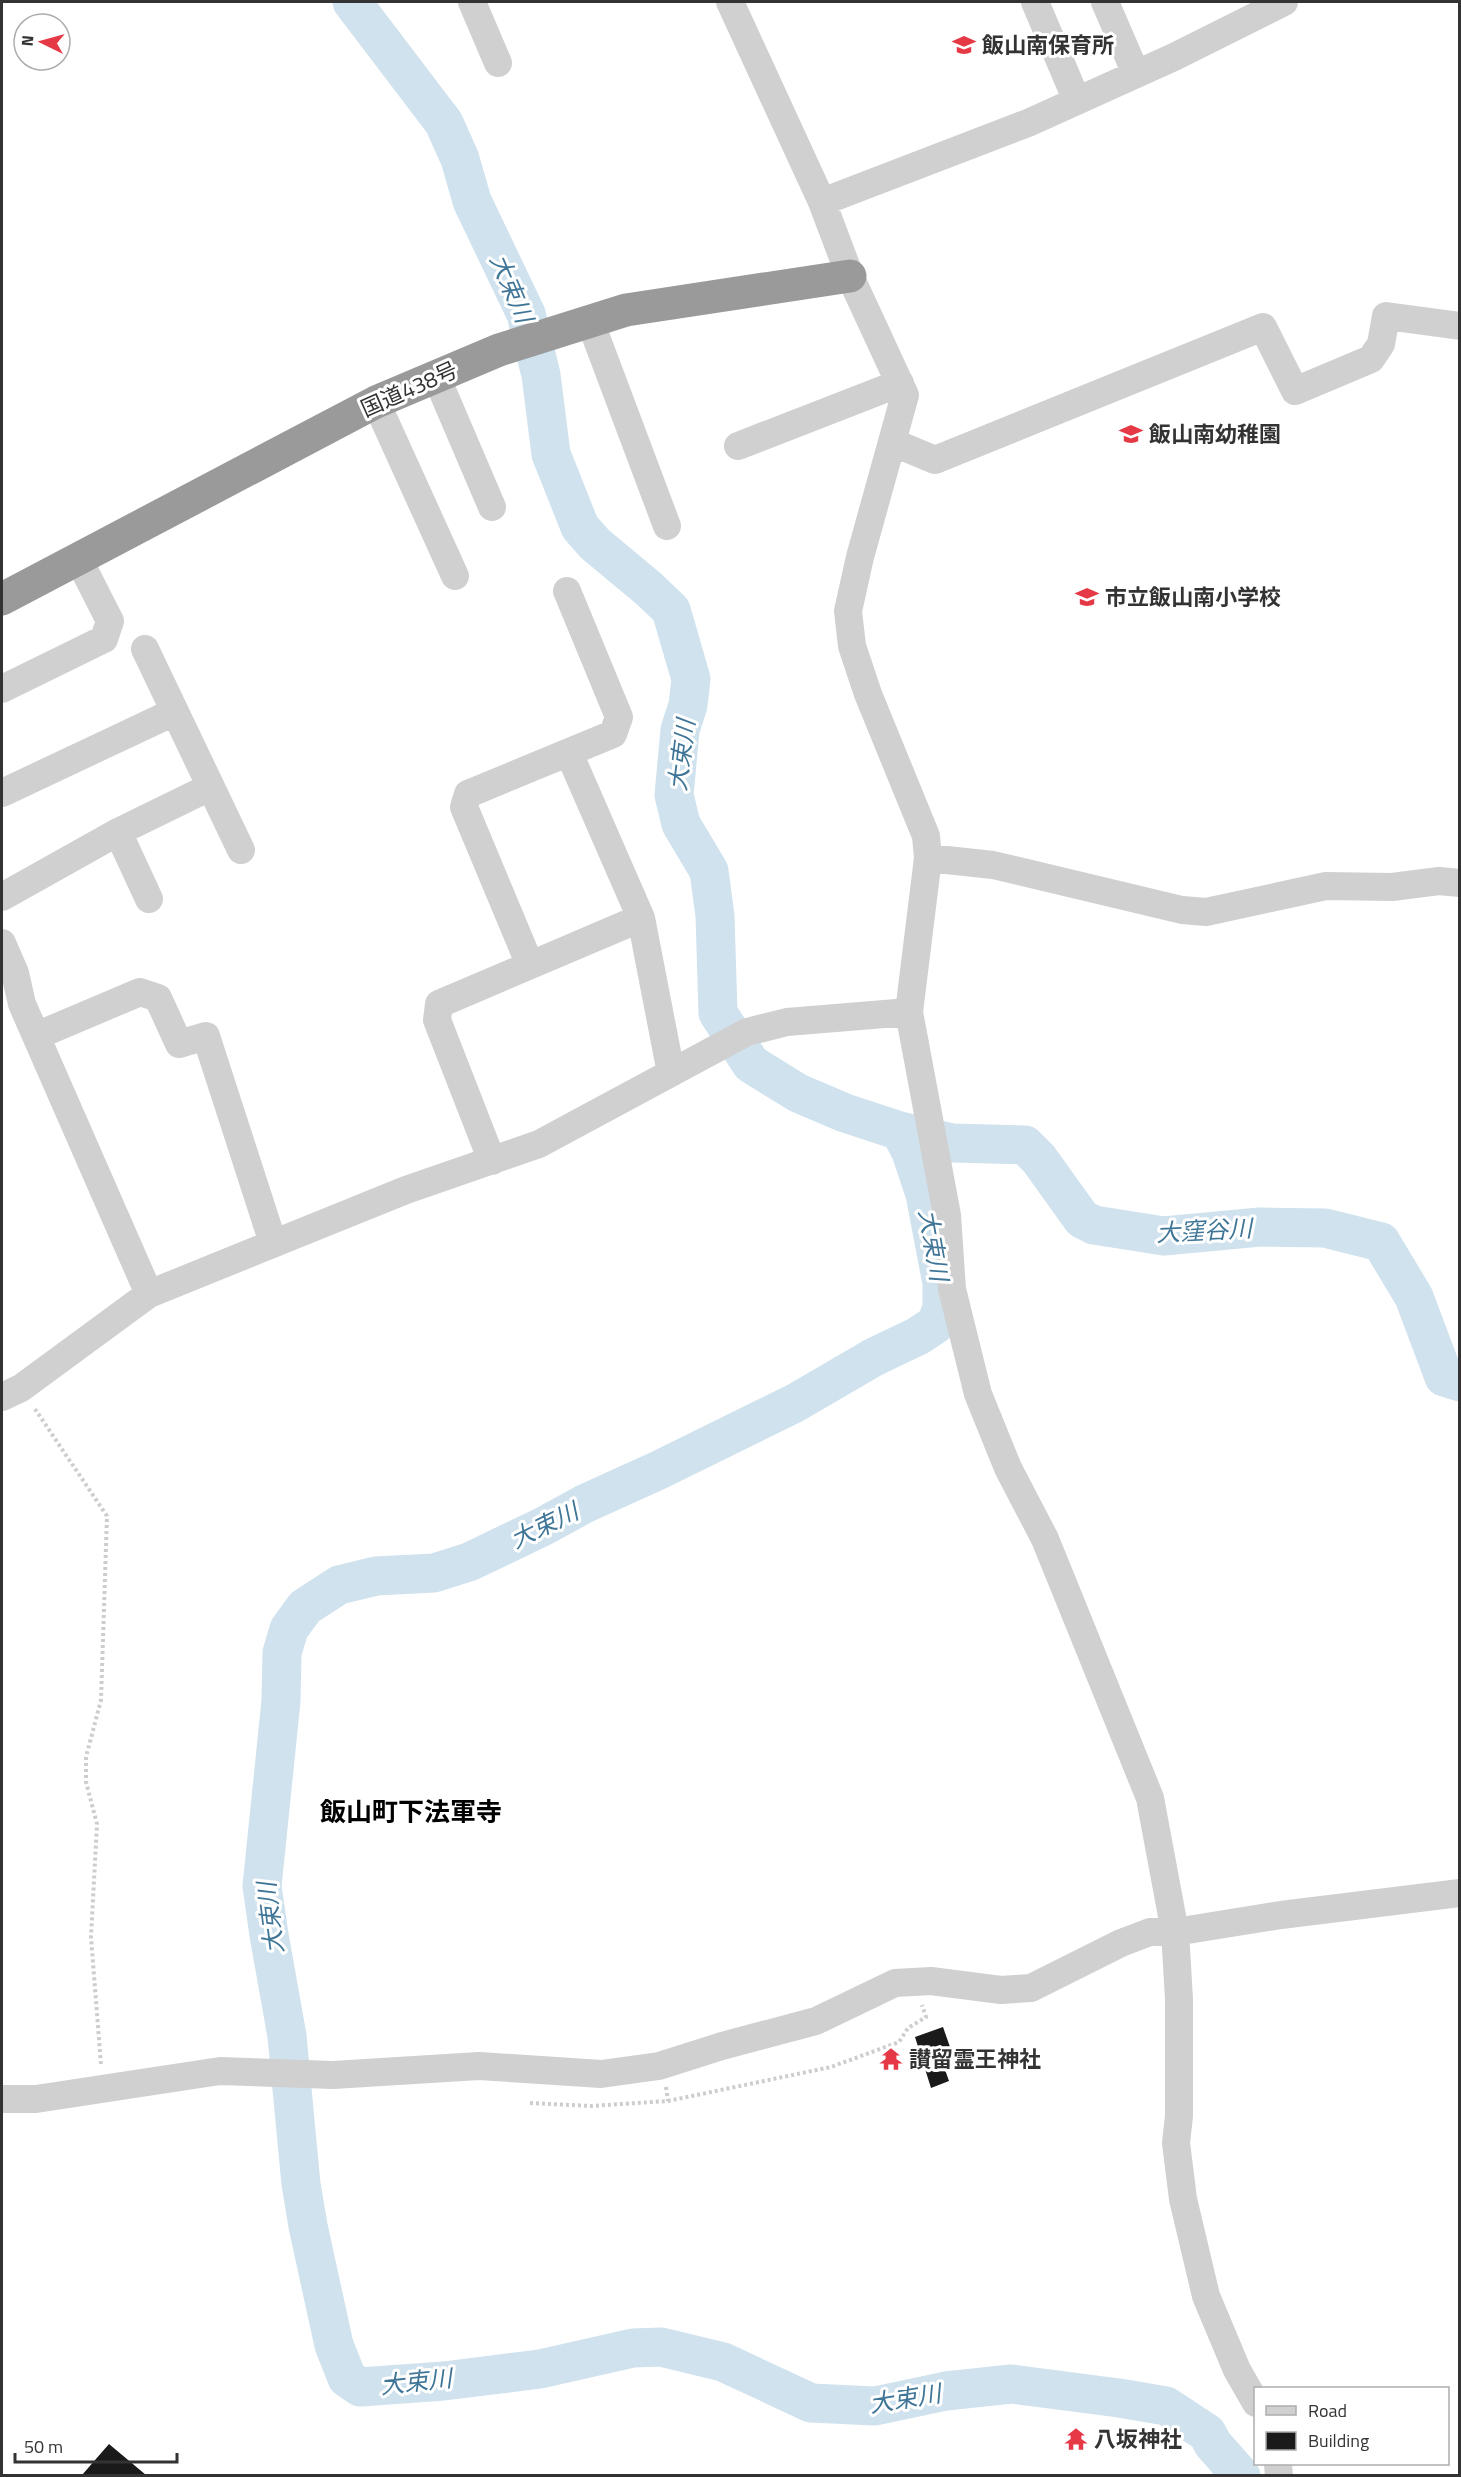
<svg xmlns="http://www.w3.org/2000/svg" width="1461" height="2477" font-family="'Titillium Web','Noto Sans JP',sans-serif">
<rect width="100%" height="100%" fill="#fff"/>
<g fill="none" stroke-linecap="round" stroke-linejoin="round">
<path stroke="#cfe2ee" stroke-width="39" d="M352,2l92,121 16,36 12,42 54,113 15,61 10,79 29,73 15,17 54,45 22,21 20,69 -3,26 -8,25 -6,65 7,29 28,47 6,45 3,97 33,51 47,29 47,20 55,18 52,12 73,2 14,14 43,60 12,6 70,11 96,-9 65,1 56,14 33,55 30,80 16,5
M900,1131l11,21 14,42 17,89v25l-6,16 -18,12 -44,21 -79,46 -136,67 -75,34 -40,22 -75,36 -35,11 -58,3 -37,9 -34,22 -16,22 -7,24 -1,48 -19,185 7,49 18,101 14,148 7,42 26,119 13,33 13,9 84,-6 96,-12 93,-21 28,-1 62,15 88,41 64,3 71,-15 65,-7 108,14 47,8 41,27 6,11 28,32"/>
</g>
<path fill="#1a1a1a" d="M943,2027l7,20 -7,3 3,9 -4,2 7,20 -18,7 -16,-51z
M109,2444l37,31h-64z"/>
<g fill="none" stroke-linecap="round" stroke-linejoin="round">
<path stroke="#cdcdcd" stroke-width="4" stroke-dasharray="3 3" stroke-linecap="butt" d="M35,1409l72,107 -6,184 -15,57v25l11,42 -6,113 10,128
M666,2087l2,14
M530,2103l61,3 77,-5 163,-34 68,-25 9,-14 18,-11 -4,-12"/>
<path stroke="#d0d0d0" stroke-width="28" d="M472,2l26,61
M730,2l92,200 28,74 55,119 -45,162 -12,54 4,35 16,48 58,142 2,22 -19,154 38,203 5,74 26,105 30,74 37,71 105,259 25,134 4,67v117l-3,27 7,56 23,97 31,74 19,33
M1035,2l42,99
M1105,2l31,72
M822,202l206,-79 146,-66 110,-55
M590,321l77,205
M436,376l56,131
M376,402l79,174
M892,442l43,18 328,-133 32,64 76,-32 10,-15 5,-28 74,10
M738,446l162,-63
M145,649l96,201
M2,689l102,-50 6,-18 -32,-63
M569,753l72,165 30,155
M2,793l172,-81
M118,832l31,67
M928,858l65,7 189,45 24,2 120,-26 66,1 47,-6 21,2
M2,897l116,-65 92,-45
M2,943l13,30 7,31 14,32 113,258
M530,965l-66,-158 4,-13 145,-60 6,-17 -52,-126
M36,1036l104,-44 18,6 21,46 27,-8 67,207
M492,1161l-55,-141 2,-16 202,-86
M2,1397l19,-9 128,-94 257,-104 133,-46 208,-112 40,-10 122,-10
M2,2099h34l184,-28 113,4 146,-9 122,8 58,-8 63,-20 94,-25 79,-38 36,-2 70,9 30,-2 90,-45 29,-11h25l106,-17 179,-22
M1278,2464l1,12"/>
<path stroke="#9a9a9a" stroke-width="33" d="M2,599l374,-197 123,-52 127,-40 224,-34"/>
</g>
<defs>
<g id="school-bare" transform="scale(1.8)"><path d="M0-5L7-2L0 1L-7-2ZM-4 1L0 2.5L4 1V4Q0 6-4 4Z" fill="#e63946" stroke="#fff" stroke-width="2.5" paint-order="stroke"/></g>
<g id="temple-bare" transform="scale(1.8)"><path d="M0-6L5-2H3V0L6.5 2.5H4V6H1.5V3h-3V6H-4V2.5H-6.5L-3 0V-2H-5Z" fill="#e63946" stroke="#fff" stroke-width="2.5" paint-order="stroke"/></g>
</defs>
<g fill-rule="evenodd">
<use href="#school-bare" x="964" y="45"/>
<use href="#school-bare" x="1131" y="434"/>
<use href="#school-bare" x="1087" y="597"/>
<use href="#temple-bare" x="891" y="2059"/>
<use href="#temple-bare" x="1076" y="2439"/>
</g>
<g text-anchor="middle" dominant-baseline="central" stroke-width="6" stroke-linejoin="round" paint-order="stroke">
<g font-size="22" font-weight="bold" fill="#333" stroke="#fff" text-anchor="start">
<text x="982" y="45">飯山南保育所</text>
<text x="1149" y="434">飯山南幼稚園</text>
<text x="1105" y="597">市立飯山南小学校</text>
<text x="909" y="2059">讃留霊王神社</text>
<text x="1094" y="2439">八坂神社</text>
</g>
<g font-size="22" fill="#333" stroke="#fff">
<text transform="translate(409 389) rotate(-24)">国道438号</text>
</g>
<g font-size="24" font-style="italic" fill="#3f7597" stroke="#fff">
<text transform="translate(512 288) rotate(67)">大束川</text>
<text transform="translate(681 755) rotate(-83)">大束川</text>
<text transform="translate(1204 1230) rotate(-3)">大窪谷川</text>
<text transform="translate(934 1245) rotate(80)">大束川</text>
<text transform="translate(544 1525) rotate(-26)">大束川</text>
<text transform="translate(270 1918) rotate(-97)">大束川</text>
<text transform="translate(416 2381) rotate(-6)">大束川</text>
<text transform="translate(905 2398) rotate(-9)">大束川</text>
</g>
<g font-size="26" font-weight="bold" fill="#000" stroke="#fff">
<text x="411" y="1811">飯山町下法軍寺</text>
</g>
</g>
<rect width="1461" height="2477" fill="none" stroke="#333333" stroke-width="6"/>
<rect x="1254" y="2387" width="195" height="78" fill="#ffffff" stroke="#adadad" stroke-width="1.5"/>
<rect x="1266" y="2406" width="30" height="9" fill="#d0d0d0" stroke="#adadad" stroke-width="1.5"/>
<text x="1308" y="2417" font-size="18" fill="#333333">Road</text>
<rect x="1266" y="2432" width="30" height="18" fill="#1a1a1a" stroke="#adadad" stroke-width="1.5"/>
<text x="1308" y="2447" font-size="18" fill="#333333">Building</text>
<g transform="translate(42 42) rotate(275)"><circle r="28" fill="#ffffff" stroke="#adadad" stroke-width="1.5"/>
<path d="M0-4.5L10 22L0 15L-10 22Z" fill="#e63946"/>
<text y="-9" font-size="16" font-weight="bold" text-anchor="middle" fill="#333333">N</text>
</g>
<path d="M15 2453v9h162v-9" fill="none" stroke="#333333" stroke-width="3"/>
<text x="24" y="2453" font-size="18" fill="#333333" stroke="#ffffff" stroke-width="4.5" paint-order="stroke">50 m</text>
</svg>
